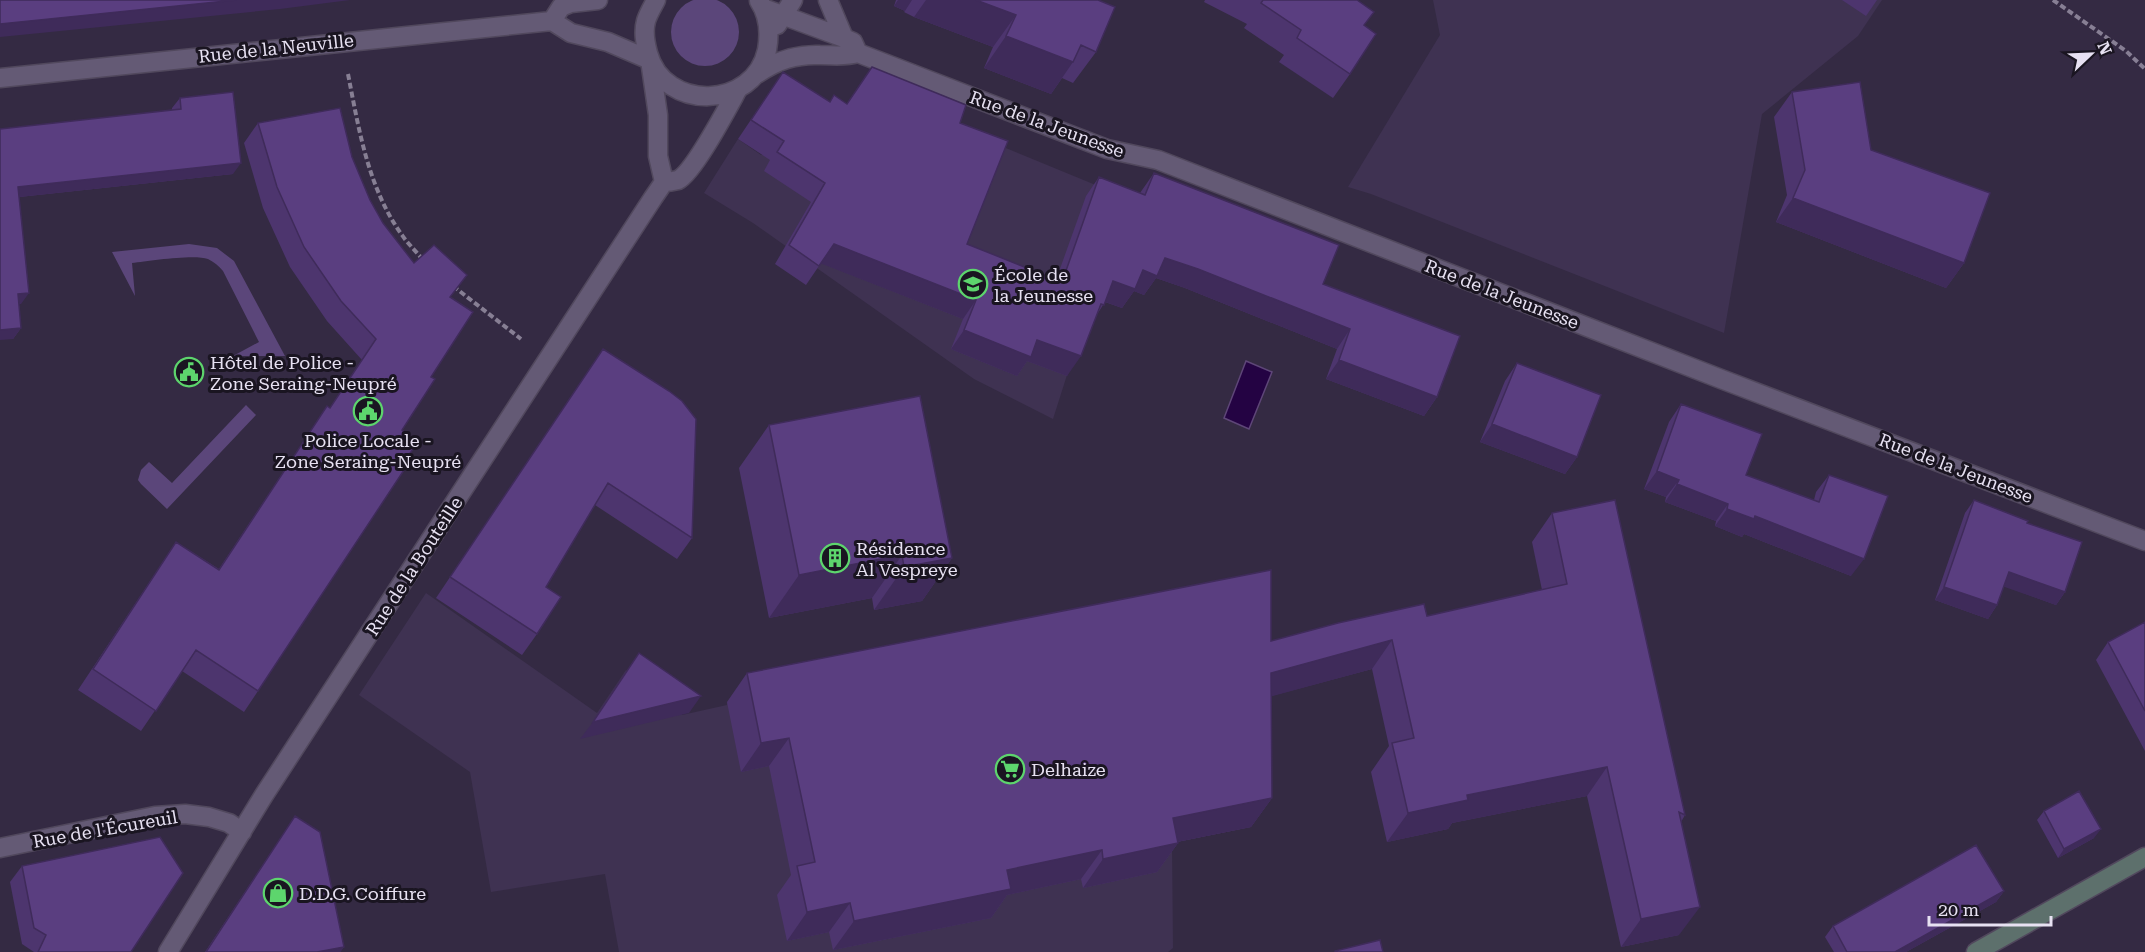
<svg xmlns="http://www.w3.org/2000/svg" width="2145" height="952" font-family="'Roboto Serif',serif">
<rect width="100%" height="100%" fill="#342a43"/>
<path fill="#3f3252" d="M1433,0h449l-24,36 -96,78 -38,219 -353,-139 -23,-7 92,-152z
M952,126l185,76 -70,173 -14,44 -79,-40 -221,-156 -49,-30 34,-54 23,16z
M426,593l171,120 29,-43 53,37 3,8 45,-10v-3l524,125 -79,16 1,105 -5,4h-549l-14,-78 -114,18 -21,-120 -111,-77z"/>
<path fill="#5b467a" d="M671 32a34 34 0 1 1 68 0a34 34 0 1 1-68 0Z
M189,244l28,4 17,13 51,95h-52l26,-14 -36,-71c-4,-5 -9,-9 -15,-12 -14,-5 -59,2 -76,4l3,33 -23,-44z
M246,405l10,10 -89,94 -26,-25 -3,-4 3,-10 8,-8 23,21z"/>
<path fill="#240343" stroke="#5e4678" stroke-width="1.5" d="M1246,361l26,11 -23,57 -25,-11z"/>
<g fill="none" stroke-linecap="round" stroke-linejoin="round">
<g stroke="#51485d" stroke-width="21">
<path id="street" d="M656,0c-3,6 -8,14 -10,21 -3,11 -1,21 2,32 16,59 106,57 119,-3 3,-17 2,-34 -8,-49
M828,0l16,38
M763,8l81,30 9,4 5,11 249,96 51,11 563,219 424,162
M552,21l9,-14 10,-4 27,-3
M777,25l16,-25
M757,74c20,-14 39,-20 63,-19 13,0 25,2 38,-2
M0,78l552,-57 19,12 37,9 42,18 8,55v41l6,26
M0,848l155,-32 30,-2 24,3 20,6 13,9
M168,952l96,-157 389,-597 11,-16c4,0 10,-1 14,-2 16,-8 50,-73 60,-91"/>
</g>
<g stroke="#51485d" stroke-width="21">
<path id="secondary" d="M1976,952l169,-95"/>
</g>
<path stroke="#877f94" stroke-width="4" stroke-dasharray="6 3" stroke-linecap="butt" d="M2053,0l73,51 19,18
M348,74c11,56 20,114 54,161 6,9 14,16 21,25
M453,286l68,53"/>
<use href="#street" stroke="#645a75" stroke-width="18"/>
<use href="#secondary" stroke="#5d706c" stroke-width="18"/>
</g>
<path fill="#4d356e" d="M896,0h202l-2,52 -23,31 -11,-5 -11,16 -67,-26 9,-21 -79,-30 -10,-5 1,-1 -11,-5z
M1205,0h152l7,25 -14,49 -17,24 -54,-36 5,-7 -40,-27 3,-4 -43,-22z
M1842,0h35l-11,16z
M783,72l47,30 130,21 7,121 89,36 30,-84 13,-19 41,16 14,-20 169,111 114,113 -13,19 -98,-37 11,-30 -152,-61 -29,-10 -12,17 -10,-4 -12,17 -17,-6 -9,14 -29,60 -40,-15 -10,15 -66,-27 12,-30 -142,-56 -15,22 -31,-21 36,-62 -47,-31 6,-11 -32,-21z
M1792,92l79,58 93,113 -18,25 -170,-66 11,-27 -13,-78z
M180,98l53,76 -214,23 2,107h-2l2,24 -8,11 -13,-210 172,-19v-2z
M258,123l94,34 18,43 13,23 31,40 37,34 -20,80 -173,314 -14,21 -62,-41 -41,60 -63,-41 98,-148 43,27 94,-142 14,-21 3,2 32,-48 -35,-39 -37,-54 -27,-59 -19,-65z
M603,349l89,189 -15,21 -82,-54 -49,82 -9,47 -15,21 -86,-57z
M1517,363l60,94 -12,17 -85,-32 25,-61z
M1681,404l65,71 68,25 2,-8 13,-17 22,101 -107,-42 -2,3 -27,-11 1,-5 -51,-19 1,-5 -22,-8 25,-67z
M769,425l183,133 -30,43 -48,9 -2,-12 -103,20 -30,-150z
M1974,500l53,23 38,69 -9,13 -52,-19 -7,19 -9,14 -53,-19 30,-87z
M1552,513l133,302 -4,7 -2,113 -58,12 -34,-151 -135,27 -4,6 -61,13 -16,-70 18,-26 -17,-77 -101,27 1,102 -21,29 -74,15 1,1 -21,29 -74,16 -2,-9 -74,16 -16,23 -158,32 -4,-18 -42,9 -10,-46 14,-20 -22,-109 -28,6 -14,-70 20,-29 524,-32 156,-25 115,-26 -10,-48z
M2145,622v129l-49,-91 12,-18z
M2044,811l50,27 -36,20 -21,-38z
M295,816l49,131 -4,5h-135z
M22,866l109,86h-97l-12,-8 -12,-62z
M2004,891l-8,11 -90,50h-72l-9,-15 8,-11z"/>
<path fill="#3f2b5a" d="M236,0h114l-70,9 -280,28v-13z
M898,0h14l-7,11 -11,-5z
M926,0h50l40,15 -23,32 -79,-30z
M1006,36l67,26 -22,32 -67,-26z
M241,163l-8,11 -223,24 8,-11z
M1793,198l171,65 -18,25 -170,-66z
M834,244l142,56 -13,19 -143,-56z
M1165,258l33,11 152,60 -13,20 -152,-61 -29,-10 -12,17 -10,-4 -12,17 -22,-8 13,-19 30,-11z
M29,293l-8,11 -11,1 8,-11z
M21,328l-8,11 -13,1v-10z
M964,330l73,10 44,16 -14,20 -40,-15 -10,15 -66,-27z
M1339,360l98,37 -13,19 -98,-37z
M1492,424l85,33 -12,17 -85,-32z
M1657,471l22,9 -13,17 -22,-8z
M1677,484l51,20 -12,17 -51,-19z
M1727,509l28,7 109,43 -13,17 -107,-42 -2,3 -27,-11z
M902,555l-30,43 -103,20 30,-43z
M952,558l-30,43 -48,9 30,-43z
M2009,572l56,20 -9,13 -57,-20z
M1944,587l53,18 -9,14 -53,-19z
M1392,640l-20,29 -121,33 20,-29z
M701,696l-12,17 -109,26 13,-17z
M789,738l-20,28 -28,6 20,-29z
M1607,767l-20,29 -135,27 -4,6 -61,13 21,-29 59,-18z
M1272,798l-21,29 -99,20 21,-29z
M2101,829l-7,9 -36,20 6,-9z
M1178,843l-21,29 -74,16 20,-29z
M1102,850l-21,29 -74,16 -16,23 -158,32 21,-29 153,-51z
M2004,891l-8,11 -90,50h-11z
M850,903l-21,29 -42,9 20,-29z
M1700,907l-21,28 -58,12 20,-28z
M344,947l-4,5h-23z"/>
<path fill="#5a3e80" stroke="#3f2b5a" stroke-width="1.5" d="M0,0h236l-236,24z
M976,0h122l17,7 -19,45 -15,-7 -8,17 -67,-26 10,-21z
M1263,0h94l17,12 -10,13 12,9 -26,40 -53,-36 4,-8 -40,-27z
M872,67l94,38 -6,18 48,18 -41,103 95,38 37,-105 46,18 9,-22 185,72 -16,39 137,52 -23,61 -98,-37 11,-31 -152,-60 -33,-11 -8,18 -14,-6 -8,19 -22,-8 -9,24 -3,-1 -20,52 -44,-16 -6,17 -67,-27 12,-30 -142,-56 -15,22 -30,-21 36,-62 -48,-31 7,-11 -33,-21 32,-48 47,30 4,-7 13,9z
M1860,82l11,68 119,43 -26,70 -171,-65 12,-28 -13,-78z
M233,92l8,71 -223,24 11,106 -11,1 3,34 -21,2v-201l181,-20 -1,-11z
M340,108l12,49 18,43 13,23 31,40 20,-18 33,30 -17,22 23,15 -42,65 4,2 -33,51 16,12 -12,17 4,2 -152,230 -62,-41 -40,61 -63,-42 83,-127 43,28 108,-164 3,2 46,-69 -35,-38 -37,-54 -27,-60 -19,-64z
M603,349l66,42 13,10 14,18 -4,119 -84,-55 -62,104 15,10 -24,37 -87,-57z
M1517,363l84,32 -24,62 -85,-33z
M920,396l32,162 -48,9 -2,-12 -103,20 -30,-150z
M1681,404l81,30 -16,41 73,27 10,-27 59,21 -24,63 -109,-43 -1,3 -27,-10 1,-5 -51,-20 2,-4 -22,-9z
M1615,500l70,315 -6,-3 21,95 -59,12 -34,-152 -140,28 1,5 -60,13 -16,-70 22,-5 -22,-98 -121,33 1,125 -99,20 5,25 -75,16 -1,-9 -95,20 4,19 -157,32 -4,-18 -43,9 -10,-46 18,-4 -26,-124 -28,5 -14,-70 524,-103v71l67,-18 86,-19 3,12 140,-32 -15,-71z
M1974,500l54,21 -1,2 55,19 -17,50 -56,-20 -12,33 -53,-18z
M2145,622v89l-37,-69z
M639,653l62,43 -108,26z
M2079,791l22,38 -37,20 -20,-38z
M295,816l25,16 24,115 -27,5h-111z
M160,837l23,36 -52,79h-93l8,-17 -12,-7 -12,-62z
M1976,845l28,46 -109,61h-48l-14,-26z
M1380,940l3,12h-48v-1z"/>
<defs>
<g id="school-ring" transform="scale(1.5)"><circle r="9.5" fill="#1a1521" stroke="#5dd56d" stroke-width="1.5"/><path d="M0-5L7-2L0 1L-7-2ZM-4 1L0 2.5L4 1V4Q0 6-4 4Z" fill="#5dd56d"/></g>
<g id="civic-ring" transform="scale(1.5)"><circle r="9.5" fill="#1a1521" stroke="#5dd56d" stroke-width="1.5"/><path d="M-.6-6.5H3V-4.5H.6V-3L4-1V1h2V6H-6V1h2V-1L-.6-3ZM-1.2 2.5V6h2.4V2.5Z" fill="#5dd56d"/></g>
<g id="building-ring" transform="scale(1.5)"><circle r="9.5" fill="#1a1521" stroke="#5dd56d" stroke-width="1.5"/><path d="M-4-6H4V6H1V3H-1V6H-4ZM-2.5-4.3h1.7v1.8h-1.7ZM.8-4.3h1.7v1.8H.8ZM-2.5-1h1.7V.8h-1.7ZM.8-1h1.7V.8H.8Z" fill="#5dd56d"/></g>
<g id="supermarket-ring" transform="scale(1.5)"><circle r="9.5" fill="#1a1521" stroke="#5dd56d" stroke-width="1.5"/><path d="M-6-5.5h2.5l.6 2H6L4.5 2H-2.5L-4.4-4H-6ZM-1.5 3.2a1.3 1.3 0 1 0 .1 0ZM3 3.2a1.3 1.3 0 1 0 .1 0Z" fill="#5dd56d"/></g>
<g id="shop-ring" transform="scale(1.5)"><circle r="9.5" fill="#1a1521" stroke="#5dd56d" stroke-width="1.5"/><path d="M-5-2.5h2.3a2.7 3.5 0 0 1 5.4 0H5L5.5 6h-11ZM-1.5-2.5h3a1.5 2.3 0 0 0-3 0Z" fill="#5dd56d"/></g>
</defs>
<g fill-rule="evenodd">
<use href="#school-ring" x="973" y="284"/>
<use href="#civic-ring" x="189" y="372"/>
<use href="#civic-ring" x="368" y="411"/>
<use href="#building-ring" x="835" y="558"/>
<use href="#supermarket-ring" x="1010" y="769"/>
<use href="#shop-ring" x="278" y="893"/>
</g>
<g text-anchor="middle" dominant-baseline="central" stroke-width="6" stroke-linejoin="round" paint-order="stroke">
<g font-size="18" fill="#e7e1f2" stroke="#1a1521">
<text transform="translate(276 48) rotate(-6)">Rue de la Neuville</text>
<text transform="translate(1047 124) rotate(20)">Rue de la Jeunesse</text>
<text transform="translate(1502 294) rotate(21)">Rue de la Jeunesse</text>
<text transform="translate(1956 468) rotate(21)">Rue de la Jeunesse</text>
<text transform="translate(414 566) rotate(-57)">Rue de la Bouteille</text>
<text transform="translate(105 829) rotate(-10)">Rue de l'Écureuil</text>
</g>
<g font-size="18" fill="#e7e1f2" stroke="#1a1521" text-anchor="start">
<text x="994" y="274">École de<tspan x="994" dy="21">la Jeunesse</tspan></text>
<text x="210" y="362">Hôtel de Police -<tspan x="210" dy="21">Zone Seraing-Neupré</tspan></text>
<text x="368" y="440" text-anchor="middle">Police Locale -<tspan x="368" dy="21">Zone Seraing-Neupré</tspan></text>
<text x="856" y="548">Résidence<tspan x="856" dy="21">Al Vespreye</tspan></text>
<text x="1031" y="769">Delhaize</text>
<text x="299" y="893">D.D.G. Coiffure</text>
</g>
</g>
<g transform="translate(2091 54) rotate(67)" stroke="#1a1521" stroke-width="4.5" paint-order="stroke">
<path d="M0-4.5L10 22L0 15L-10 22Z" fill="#e7e1f2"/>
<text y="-9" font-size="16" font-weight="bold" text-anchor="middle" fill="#e7e1f2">N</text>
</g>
<path d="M1929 916v9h122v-9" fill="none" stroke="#e7e1f2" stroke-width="3"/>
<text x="1938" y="916" font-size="18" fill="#e7e1f2" stroke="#1a1521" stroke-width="4.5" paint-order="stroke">20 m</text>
</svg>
